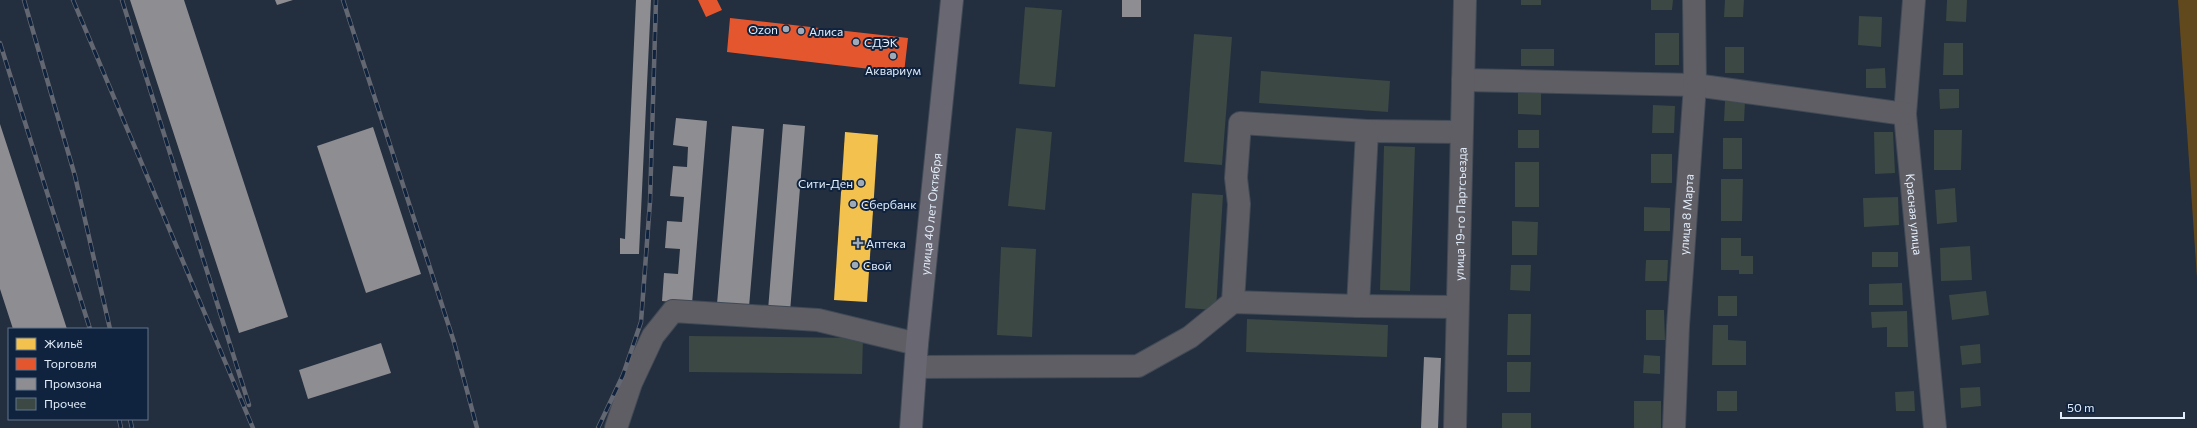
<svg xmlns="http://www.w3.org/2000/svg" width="2197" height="428" font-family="Commissioner,sans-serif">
<rect width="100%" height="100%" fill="#232e3e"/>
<path fill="#61481d" d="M2178,0h19v278z"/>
<path fill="#f2c14e" d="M845,132l33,3 -11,167 -33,-2z"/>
<path fill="#e4572e" d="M698,0h19l5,10 -16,7z
M730,18l178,20 -4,35 -177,-21z"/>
<path fill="#8d8d92" d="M130,0h54l104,317 -49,16z
M275,0h18l-16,5z
M636,0h15l-12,254h-19v-16l5,1z
M1122,0h19v17h-19z
M676,118l31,3 -15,183 -30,-3 2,-28 14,1 2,-25 -15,-1 2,-27 15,1 2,-25 -14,-1 3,-30 14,1 1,-20 -15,-2z
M0,124l67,205h-54l-13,-40z
M783,124l22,2 -15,186 -22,-2z
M732,126l32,3 -15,178 -32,-3z
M373,127l48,147 -55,19 -49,-147z
M381,343l10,30 -83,26 -9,-29z
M1424,357l17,1 -3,70h-17z"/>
<path fill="#3b4843" d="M1521,0h20v5h-20z
M1651,0h22l-1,10h-21z
M1725,0h19l-1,17h-19z
M1947,0h20l-1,22 -20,-1z
M1025,7l37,3 -7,77 -36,-3z
M1859,16l23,1 -1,30 -23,-2z
M1655,33h24v32h-24z
M1194,34l38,3 -10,128 -38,-3z
M1944,43h19v32h-20z
M1725,47h19v26h-19z
M1521,49h33v17h-33z
M1885,68l1,20h-20v-19z
M1261,71l129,10 -2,31 -129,-9z
M1939,89h20v19l-19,1z
M1518,91h23v24l-23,-1z
M1725,101l20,1 -1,19h-20z
M1653,105l22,1 -1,27h-22z
M1016,128l36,4 -7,78 -37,-4z
M1518,130h21v18h-21z
M1934,130h28l-1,40h-27z
M1874,132h19l2,41 -20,1z
M1723,138h19v31h-19z
M1384,146l31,1 -5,144 -30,-1z
M1651,154h21v29h-21z
M1515,162h24v45h-24z
M1721,179h22l-1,42h-21z
M1955,188l2,34 -20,2 -2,-34z
M1192,193l31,2 -7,115 -31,-2z
M1898,197l1,28 -35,2 -1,-29z
M1644,207l26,1v23h-26z
M1512,221l26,1 -1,33h-25z
M1721,238h20v18h12v18h-14v-4h-18z
M1970,246l2,34 -31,1 -1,-33z
M1001,247l35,2 -4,88 -35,-2z
M1872,252h26v15h-26z
M1646,260h22l-1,21h-22z
M1511,265h20l-1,26 -20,-1z
M1902,283l1,22h-34v-21z
M1986,291l3,24 -37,5 -3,-25z
M1718,296h19v20h-19z
M1646,310h18l1,30h-19z
M1907,311l1,36h-21v-20l-15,1 -1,-16z
M1508,314h23l-1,41h-23z
M1247,319l141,6 -1,32 -141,-5z
M1713,325h15v15l18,1v24h-34z
M689,336l174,2 -1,36 -173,-2z
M1980,344l1,19 -19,2 -2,-19z
M1644,355l16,1v18l-17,-1z
M1507,362h24l-1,30h-23z
M1980,387l1,19 -20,2 -1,-20z
M1717,391h20v20h-20z
M1914,391l1,20h-19l-1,-19z
M1634,401h27v27h-27z
M1502,413h29v15h-29z"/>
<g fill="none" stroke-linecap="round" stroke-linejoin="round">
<g stroke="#404a56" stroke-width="24">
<g id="minor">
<path id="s1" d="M1914,0l-9,114 30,314"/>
<path d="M1463,80l232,5 210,29"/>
<path d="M1367,131l93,1"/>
<path d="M1358,306l99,1"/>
<path d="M916,367l222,-1 52,-29 43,-35 125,4 9,-175 -127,-8 -4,55 3,26 -6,98"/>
<path d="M616,428l15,-45 22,-47 20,-25 145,9 99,24"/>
<path id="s2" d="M1455,428l10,-428"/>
<path id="s3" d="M1674,428l4,-102 17,-241 -1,-85"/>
</g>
</g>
<g stroke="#404a56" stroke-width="24">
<g id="major">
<path id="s4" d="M911,428l6,-84 35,-344"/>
</g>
</g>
<use href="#minor" stroke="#5f5e64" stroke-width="22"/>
<use href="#major" stroke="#696771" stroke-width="22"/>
<g stroke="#636771" stroke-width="4.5">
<path id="rail" d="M24,0l51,176 35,153
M73,0l180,428
M122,0l127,405
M343,0l111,342 23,86
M0,43l90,286
M119,419l2,9
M130,419l2,9
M598,428l25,-53 18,-53 9,-120 6,-202"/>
</g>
<use href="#rail" stroke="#0f233e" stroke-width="3" stroke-dasharray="9" stroke-linecap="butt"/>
</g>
<g fill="#9faab9" stroke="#0f233e" stroke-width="1.5">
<circle cx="786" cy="29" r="4"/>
<circle cx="801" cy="31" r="4"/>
<circle cx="856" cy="42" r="4"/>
<circle cx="893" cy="56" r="4"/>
<circle cx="861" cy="183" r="4"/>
<circle cx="853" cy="204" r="4"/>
<path d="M856 237h4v4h4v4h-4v4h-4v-4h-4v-4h4z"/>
<circle cx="855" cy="265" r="4"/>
</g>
<g text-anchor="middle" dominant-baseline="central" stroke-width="4" stroke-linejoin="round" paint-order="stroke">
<g font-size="12" fill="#e2edfb" stroke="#0f233e" text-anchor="start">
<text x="778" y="29" text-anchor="end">Ozon</text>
<text x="809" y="31">Алиса</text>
<text x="864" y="42">СДЭК</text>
<text x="893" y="70" text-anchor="middle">Аквариум</text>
<text x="853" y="183" text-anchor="end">Сити-Ден</text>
<text x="861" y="204">Сбербанк</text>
<text x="866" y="243">Аптека</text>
<text x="863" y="265">Свой</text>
</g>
<g font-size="12" fill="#e2edfb" stroke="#0f233e">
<text stroke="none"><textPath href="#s4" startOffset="215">улица 40 лет Октября</textPath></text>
<text stroke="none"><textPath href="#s2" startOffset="214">улица 19-го Партсъезда</textPath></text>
<text stroke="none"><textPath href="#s3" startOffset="214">улица 8 Марта</textPath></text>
<text stroke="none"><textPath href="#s1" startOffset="215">Красная улица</textPath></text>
</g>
</g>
<rect x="8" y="328" width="140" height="92" fill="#0f233e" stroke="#63748a"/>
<rect x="16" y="338" width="20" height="12" fill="#f2c14e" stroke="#63748a"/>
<text x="44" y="348" font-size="12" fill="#e2edfb">Жильё</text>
<rect x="16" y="358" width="20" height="12" fill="#e4572e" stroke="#63748a"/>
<text x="44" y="368" font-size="12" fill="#e2edfb">Торговля</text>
<rect x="16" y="378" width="20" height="12" fill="#8d8d92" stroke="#63748a"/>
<text x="44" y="388" font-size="12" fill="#e2edfb">Промзона</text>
<rect x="16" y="398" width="20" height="12" fill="#3b4843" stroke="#63748a"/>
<text x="44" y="408" font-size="12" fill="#e2edfb">Прочее</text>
<path d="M2061 412v6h123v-6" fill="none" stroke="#e2edfb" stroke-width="2"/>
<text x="2067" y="412" font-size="12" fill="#e2edfb" stroke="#0f233e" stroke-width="3" paint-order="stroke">50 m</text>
</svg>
